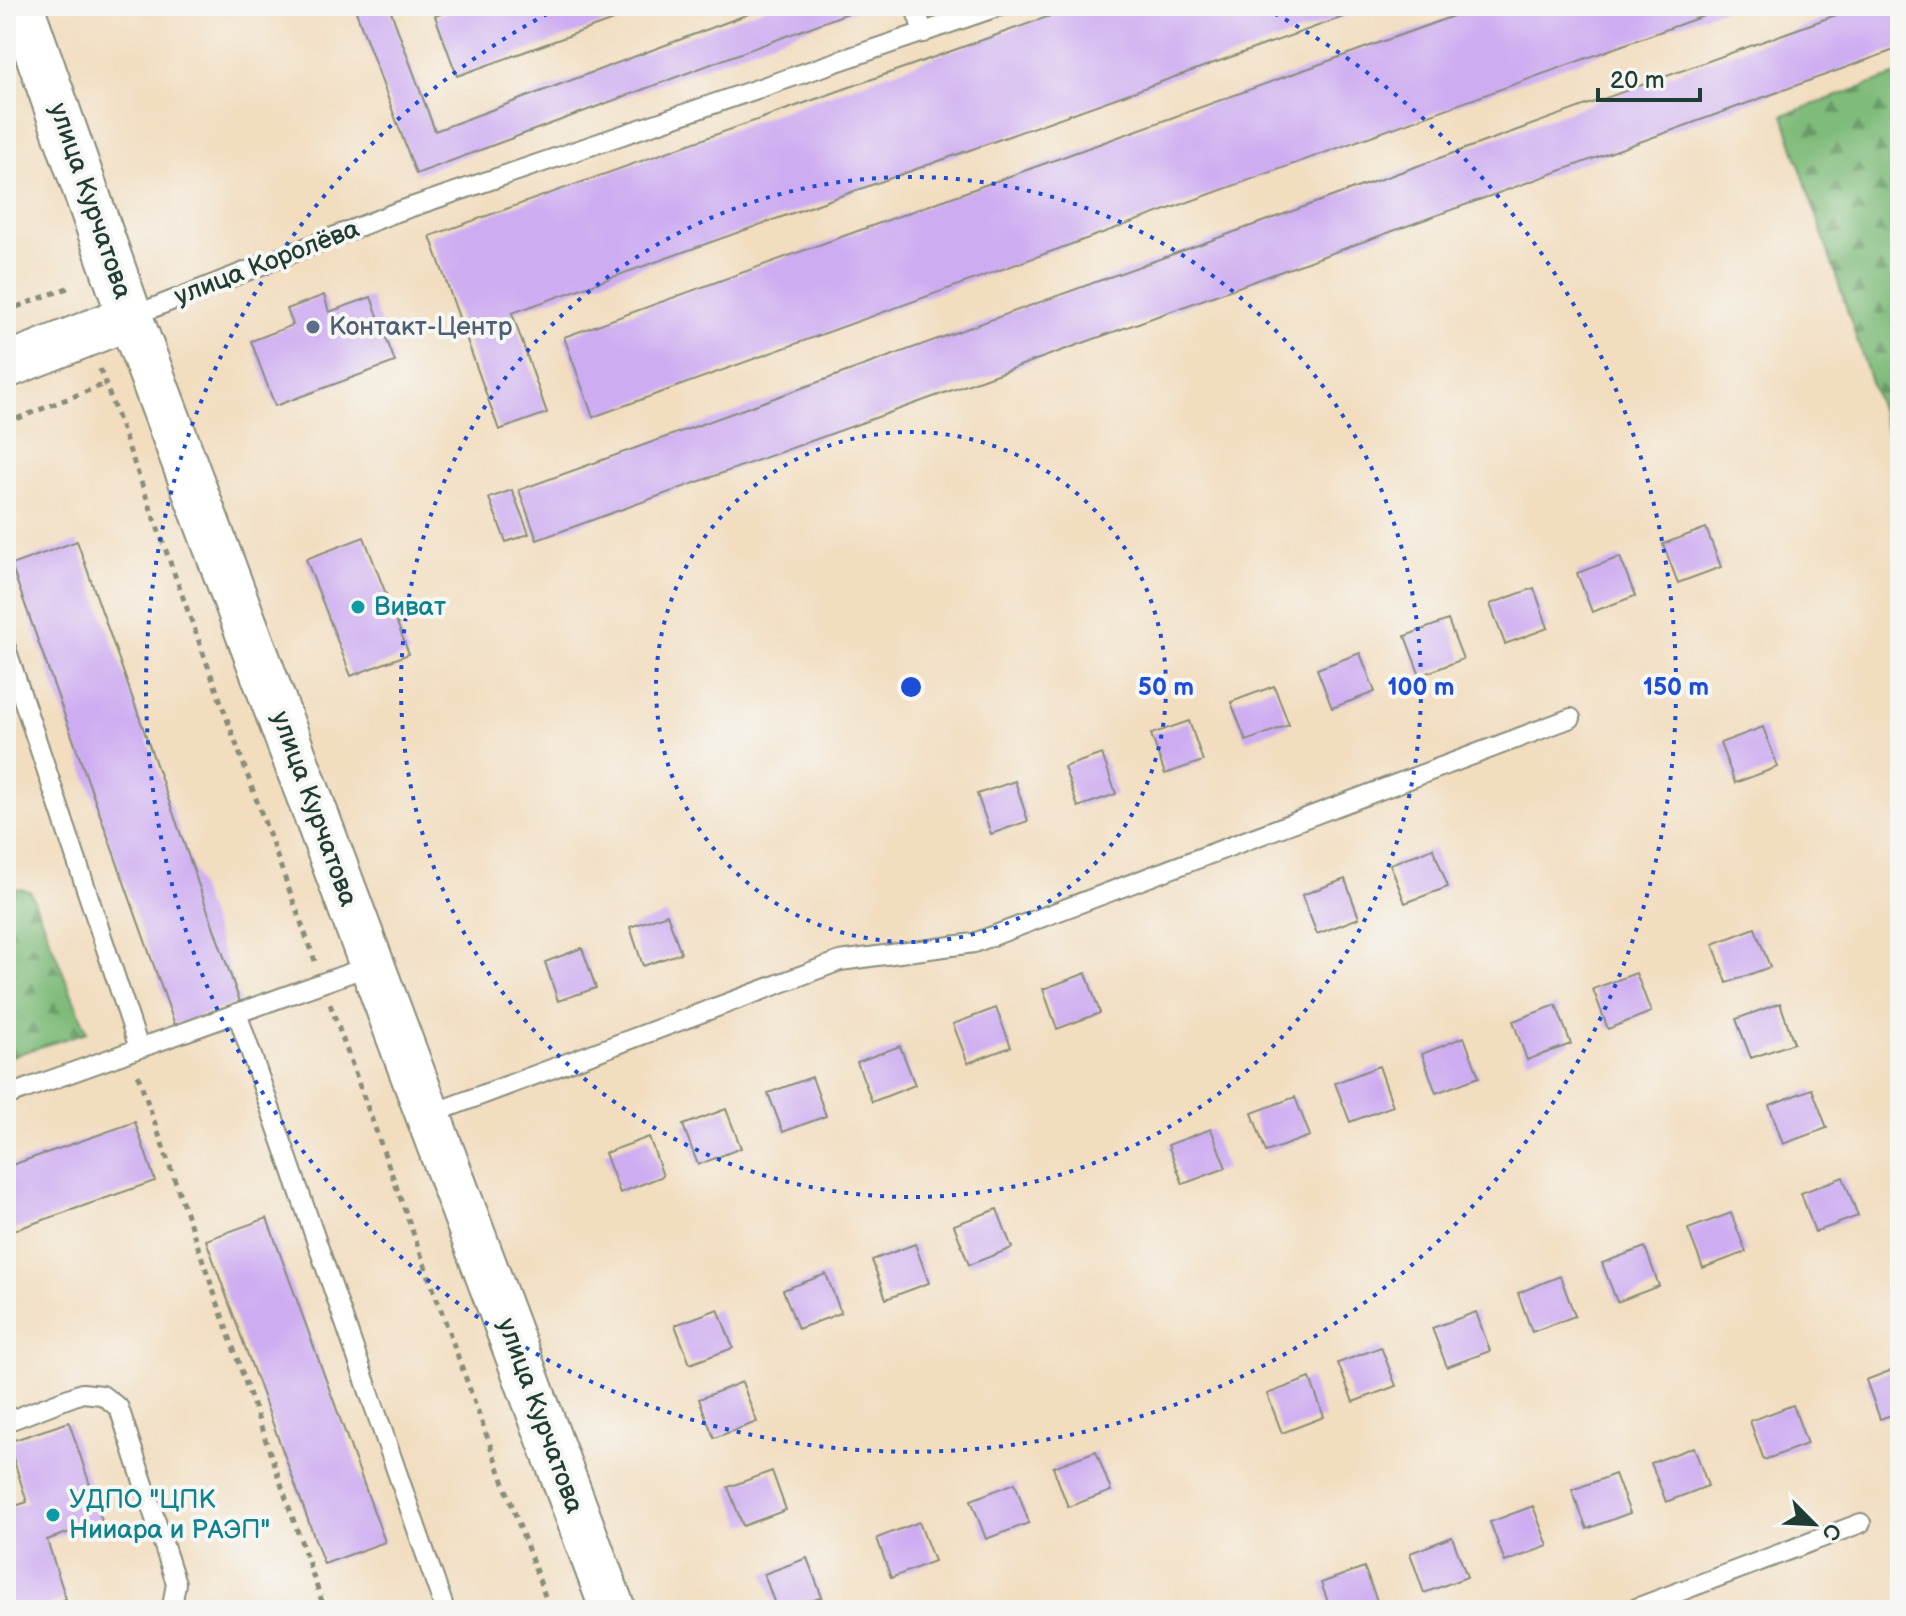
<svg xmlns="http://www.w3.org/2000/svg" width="1906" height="1616" font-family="'Balsamiq Sans',sans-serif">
<defs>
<pattern id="forest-firs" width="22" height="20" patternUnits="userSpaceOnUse" patternTransform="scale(2)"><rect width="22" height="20" fill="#7fbb7a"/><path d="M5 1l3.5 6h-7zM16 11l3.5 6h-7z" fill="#679965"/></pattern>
</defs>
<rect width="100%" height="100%" fill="#f6f6f2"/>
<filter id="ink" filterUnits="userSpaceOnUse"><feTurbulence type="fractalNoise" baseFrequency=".0125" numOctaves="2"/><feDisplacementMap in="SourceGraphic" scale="16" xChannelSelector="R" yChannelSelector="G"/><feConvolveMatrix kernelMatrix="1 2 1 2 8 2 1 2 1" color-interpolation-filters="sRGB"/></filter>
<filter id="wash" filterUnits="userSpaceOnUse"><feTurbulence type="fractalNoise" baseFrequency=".006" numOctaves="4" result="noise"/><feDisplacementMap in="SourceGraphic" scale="32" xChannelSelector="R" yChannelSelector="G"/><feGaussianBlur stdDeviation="1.8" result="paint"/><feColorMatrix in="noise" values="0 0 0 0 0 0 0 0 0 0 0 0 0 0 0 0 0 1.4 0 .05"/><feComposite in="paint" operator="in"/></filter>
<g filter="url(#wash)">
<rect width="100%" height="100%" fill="#f2ddbf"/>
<path fill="url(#forest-firs)" stroke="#4f7c57" stroke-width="2" d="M1900,74v396l-117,-355z
M6,886l24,5 57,141 -81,26z"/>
<g id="blocks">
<path fill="#cdacf1" d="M354,6h35l46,125 335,-125h97l-451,168z
M462,6h190l-195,70 -22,-60z
M1078,6h296l-862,307 35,100 -48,17 -69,-194z
M1481,6h250l-1138,411 -29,-80z
M1861,6h39v42l-1363,492 -18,-50z
M324,295l5,17 42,-15 24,65 -120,44 -24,-65 42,-16 -6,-16z
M512,490l17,44 -23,8 -17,-44z
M1706,528l15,39 -43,16 -15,-39z
M364,537l45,117 -58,22 -45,-117z
M77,541l163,461 -65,23 -164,-460z
M1620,557l15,39 -43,16 -15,-39z
M1534,588l14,40 -43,16 -15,-40z
M1448,620l15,39 -43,17 -15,-40z
M1360,653l15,39 -43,16 -15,-39z
M1274,686l15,39 -43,16 -15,-39z
M1189,721l14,40 -38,13 -14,-40z
M1763,727l15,40 -43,16 -15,-40z
M1102,754l14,40 -38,13 -14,-40z
M1015,781l13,40 -37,13 -14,-40z
M1433,848l15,39 -43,16 -15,-39z
M1345,879l14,39 -42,16 -15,-39z
M667,914l14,39 -38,13 -13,-39z
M1755,928l15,39 -43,16 -14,-39z
M582,948l14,40 -38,13 -13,-39z
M1086,973l14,40 -43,16 -14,-40z
M1636,973l15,39 -43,17 -15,-40z
M1780,1003l14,40 -43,15 -15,-39z
M1556,1005l15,39 -44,16 -14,-39z
M996,1008l15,39 -43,16 -15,-39z
M1464,1037l15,40 -43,16 -14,-39z
M900,1046l15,39 -43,17 -15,-40z
M1379,1066l14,40 -43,16 -15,-39z
M812,1077l14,39 -43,16 -15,-39z
M1812,1089l15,39 -44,16 -14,-39z
M1295,1097l15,39 -44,16 -14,-39z
M726,1109l15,39 -43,17 -15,-40z
M135,1122l20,59 -149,52v-66z
M1211,1129l15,39 -43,16 -15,-39z
M649,1137l14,39 -43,17 -15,-40z
M1843,1177l15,39 -43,16 -14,-39z
M997,1209l15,39 -43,17 -15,-40z
M1731,1213l15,39 -43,16 -15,-39z
M267,1218l118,324 -61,22 -118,-324z
M915,1244l14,39 -43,16 -14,-39z
M1645,1247l14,39 -42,16 -15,-39z
M826,1274l15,39 -43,16 -15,-39z
M1560,1276l15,40 -43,16 -14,-39z
M718,1309l15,39 -43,16 -15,-39z
M1476,1312l14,39 -43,16 -15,-39z
M1381,1347l15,39 -43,16 -15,-39z
M1900,1367v45l-20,7 -14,-39z
M1310,1378l14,39 -42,16 -15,-39z
M742,1382l15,40 -43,16 -15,-39z
M1793,1405l14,39 -43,16 -14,-39z
M69,1422l33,99 -55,19 19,59 -33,11h-27v-101l21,-7 -19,-60z
M1694,1447l14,39 -42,16 -15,-39z
M1096,1451l15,40 -43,16 -15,-40z
M1900,1454v28l-10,-25z
M772,1471l14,39 -43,16 -15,-39z
M1615,1474l15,39 -43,16 -15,-39z
M1015,1483l14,40 -43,16 -15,-39z
M1533,1506l15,40 -43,16 -15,-40z
M919,1522l15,39 -43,17 -14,-40z
M1452,1537l15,40 -43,16 -14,-40z
M807,1558l15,39 -34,13h-11l-13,-36z
M1364,1567l15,39 -11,4h-37l-10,-27z"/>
</g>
</g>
<g filter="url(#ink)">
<use href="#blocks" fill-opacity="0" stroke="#888d7a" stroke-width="2"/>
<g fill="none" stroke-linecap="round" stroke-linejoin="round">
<g stroke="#888d7a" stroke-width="22">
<path id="lane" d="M914,6l10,27
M130,317l264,-104 606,-207
M6,648l133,400
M237,1013l208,597
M6,1096l366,-131
M428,1115l412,-154 134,-18 597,-225
M6,1422l76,-29 20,2 17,13 57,175 -4,24 -5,3
M1631,1610l230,-87"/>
</g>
<g stroke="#888d7a" stroke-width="48">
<path id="secondary" d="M21,6l109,311 483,1293
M6,366l124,-49"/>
</g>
<path stroke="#888d7a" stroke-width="5" stroke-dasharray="6 6" stroke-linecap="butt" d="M6,311l64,-24
M100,369l215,592
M6,423l99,-39
M330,1004l220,606
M138,1075l187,535"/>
<use href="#lane" stroke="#fff" stroke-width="18"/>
<use href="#secondary" stroke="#fff" stroke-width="44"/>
</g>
</g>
<g fill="none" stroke="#1d4ed8" stroke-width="4" stroke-dasharray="4 8">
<circle cx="911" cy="687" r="255"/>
<circle cx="911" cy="687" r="510"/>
<path d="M1264 8A765 765 0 1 1 558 8"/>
</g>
<circle fill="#5c6f8a" stroke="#f6f6f2" stroke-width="3" cx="313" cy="327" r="8"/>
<g fill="#0f9aa8" stroke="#f6f6f2" stroke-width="3">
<circle cx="358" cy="607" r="8"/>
<circle cx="53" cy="1515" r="8"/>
</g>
<g text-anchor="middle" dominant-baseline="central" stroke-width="8" stroke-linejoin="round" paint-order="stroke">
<g font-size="26" fill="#1f3d34" stroke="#f6f6f2">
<text transform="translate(90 201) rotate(71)">улица Курчатова</text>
<text transform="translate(267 263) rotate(-21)">улица Королёва</text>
<text transform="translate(314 809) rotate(70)">улица Курчатова</text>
<text transform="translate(540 1416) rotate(70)">улица Курчатова</text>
</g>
<g font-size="26" fill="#4e5e75" stroke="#f6f6f2" text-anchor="start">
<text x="329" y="327">Контакт-Центр</text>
</g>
<g font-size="26" fill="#0d838f" stroke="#f6f6f2" text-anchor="start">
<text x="374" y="607">Виват</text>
<text x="69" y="1500">УДПО "ЦПК<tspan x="69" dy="30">Нииара и РАЭП"</tspan></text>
</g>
</g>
<circle cx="911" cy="687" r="12" fill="#1d4ed8" stroke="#f6f6f2" stroke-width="4"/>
<g font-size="24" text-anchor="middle" font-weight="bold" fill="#1d4ed8" stroke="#f6f6f2" stroke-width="8" stroke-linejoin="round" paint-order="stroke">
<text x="1166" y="695">50 m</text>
<text x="1421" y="695">100 m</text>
<text x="1676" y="695">150 m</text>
</g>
<rect width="1906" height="1616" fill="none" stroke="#f6f6f2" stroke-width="32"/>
<g transform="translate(1814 1524) rotate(114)" stroke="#f6f6f2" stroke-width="6" paint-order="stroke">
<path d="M0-6L14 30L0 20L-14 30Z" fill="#1f3d34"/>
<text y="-12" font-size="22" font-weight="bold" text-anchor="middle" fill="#1f3d34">С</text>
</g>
<path d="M1598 88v12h102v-12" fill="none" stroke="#1f3d34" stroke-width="4"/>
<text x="1610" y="88" font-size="24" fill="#1f3d34" stroke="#f6f6f2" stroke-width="6" paint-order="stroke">20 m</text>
</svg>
